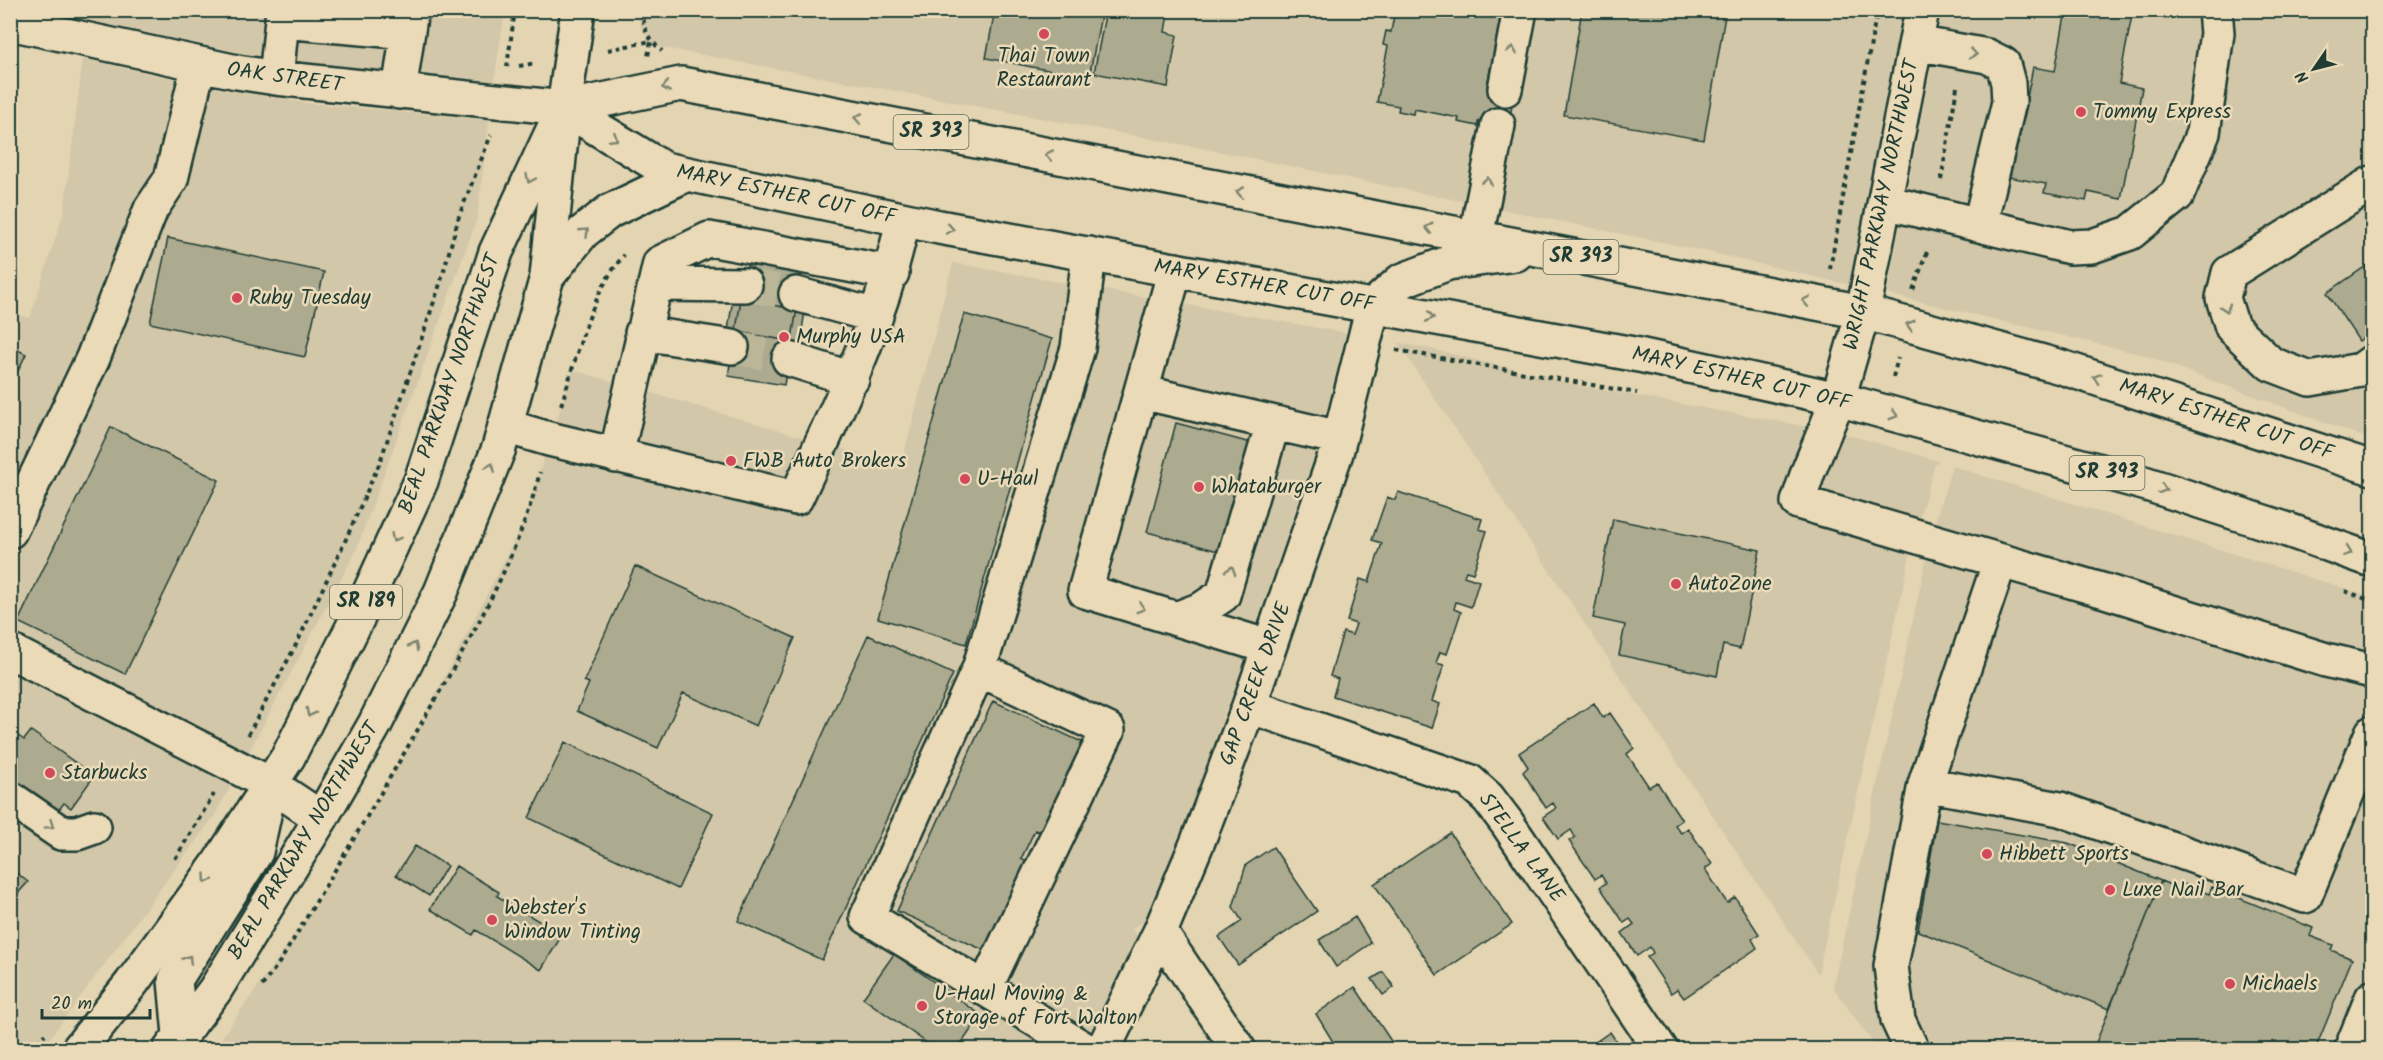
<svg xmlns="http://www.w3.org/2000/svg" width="2383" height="1060" font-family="Kalam,sans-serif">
<rect width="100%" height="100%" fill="#e3d4b2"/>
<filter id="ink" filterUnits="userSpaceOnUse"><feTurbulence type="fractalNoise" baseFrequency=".0167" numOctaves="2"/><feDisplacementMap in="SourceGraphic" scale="12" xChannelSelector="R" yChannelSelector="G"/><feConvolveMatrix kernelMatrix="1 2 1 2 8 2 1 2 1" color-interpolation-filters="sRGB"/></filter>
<g filter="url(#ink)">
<path fill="#d2c7a8" d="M89,10l416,1 -11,70 -176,-16 -75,-12 -155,-33z
M638,11h1264l-53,274 -144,-34 -483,-99 -568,-106 -13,-18z
M1942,11h430v429l-228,-85 -257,-61z
M83,59l147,32 77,12 182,17 -12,99 -122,334 -140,262 -174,235 -31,-1v-737l20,6 34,-107z
M953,263l393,70 -30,117 -86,251 -8,16 2,2 -45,118 -35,84 -12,7 5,8 -55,113 -869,1 105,-148 91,-155 113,-221 51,-156 328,96z
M1398,343l33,6 155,38 256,46 97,28 -4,3 -20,68 -97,442z
M1952,466l420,131v452h-495l-44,-62 99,-454z"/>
<path fill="#acaa8f" stroke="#1f3d34" stroke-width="1.5" d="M995,10h107l-13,68 -103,-20z
M1106,10h45l17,4 -3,18 12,3 -9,52 -74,-14z
M1395,10h107l-15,76 28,5 -7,36 -30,-5v4l-20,-4 1,-4 -45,-9 -1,5 -15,-3 1,-5 -22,-4 11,-56 -5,-1 3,-14 5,1z
M1582,10h144l-22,130 -140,-25z
M2066,10h67l-14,73 23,5 -21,111 -33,-7 -2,9 -42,-8 2,-9 -43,-8 8,-40 8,2 14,-71 22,4z
M168,238l156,34 -19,85 -155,-34z
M749,253l56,9 -9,32 1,15 -13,76 -56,-9z
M2372,262v70l-13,9 -32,-48z
M733,298l72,13 -5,32 -72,-13z
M964,314l88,25 -86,305 -88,-26z
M10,346l16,8 -16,34z
M1176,423l75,20 -29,109 -75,-20z
M111,427l108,53 -94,194 -107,-52z
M1398,492l84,27 -3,10 8,2 -14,42 -7,-2 -2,5 15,5 -8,26 -15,-5 -2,7 7,3 -14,42 -7,-2 -4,11 8,2 -12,36 8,3 -8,24 -99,-32 5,-17 -8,-3 13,-44 9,3 4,-11 -9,-3 13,-42 9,3 13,-39 -10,-3 15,-43 8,3z
M1613,519l147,31 -20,99 -17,-4 -6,31 -98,-21 6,-30 -32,-7z
M635,566l160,72 -39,88 -73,-33 -25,55 -81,-37 12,-28 -5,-2z
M868,635l85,39 -131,286 -84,-39z
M993,701l91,42 -42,90 -7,-3 -14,29 8,4 -41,89 -91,-41z
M1594,703l9,15 7,-5 24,35 -7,6 22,33 8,-5 25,38 -7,5 6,8 7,-5 24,36 -7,5 22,34 8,-6 24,37 -7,5 5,9 -73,50 -7,-9 -6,4 -24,-36 6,-4 -3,-6 -13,9 -15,-23 12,-9 -4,-5 -6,4 -24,-36 6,-4 -5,-8 -6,4 -26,-38 6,-4 -4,-7 -13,9 -15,-22 13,-9 -3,-5 -7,5 -23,-36 5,-5 -9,-14z
M10,730l14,10 7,-9 63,45 -23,32 -7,-5 -10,13 -27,-19 4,-5 -21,-15z
M565,742l148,71 -35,76 -149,-71z
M1937,820l131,23 93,38 -52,128 -191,-78z
M1450,833l62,91 -75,51 -63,-91z
M415,846l32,20 -18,30 -33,-21z
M1273,847l44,64 -79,54 -19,-28 23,-16 -9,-14 13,-42z
M456,866l43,26 -2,4 65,39 -21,35 -65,-40 -3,5 -43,-26z
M10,868l18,14 -18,20z
M2161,881l21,9 2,-6 25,10 3,-7 101,41 -3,8 23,9 -2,5 21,9 -37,91h-222z
M1355,917l16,26 -35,24 -17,-27z
M894,954l87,61 -24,35h-20l-74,-52z
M1383,972l11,15 -11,8 -11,-16z
M1355,987l42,63h-59l-22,-36z
M1610,1032l12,18h-38z"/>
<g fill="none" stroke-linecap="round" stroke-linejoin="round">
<path stroke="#bcb699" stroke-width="33" stroke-dasharray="33 16" stroke-linecap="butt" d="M745,285l51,9
M732,347l57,12"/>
<g stroke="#1f3d34" stroke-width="38">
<path id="minor" d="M1922,10l-59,302 -25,87 -30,73 -10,30 307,89 221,69 46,11
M282,21l126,11
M10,23l227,49 39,6 288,30
M1916,43l71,13 16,8 5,19 1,19 -29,122
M276,78l7,-68
M1505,89l15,-79
M399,92l12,-82
M2372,183l-143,90 -6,25 9,29 39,37 39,15 51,-9 11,-8
M1885,202l185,45 22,-1 38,-13 47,-38 26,-62 14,-100 -2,-23
M1476,237l22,-112
M1175,270l-90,321 184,56
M655,284l90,1
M796,294l80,22
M642,333l90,14
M789,359l63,20
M1141,392l199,46
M505,426l44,13 247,59c42,-90 87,-180 107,-278
M616,456l44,-193 49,-24 183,34
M10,531l83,-173 58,-149 20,-30 28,-115
M2000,561l-75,223 135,25 245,87 67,-163
M1176,619l26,-10 21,-14 50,-172
M10,651l260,133 51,34
M979,669l99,-321 11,-94
M1249,706l220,75 19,17 19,25 154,227
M10,798l51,35h16l17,-6
M1160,932l79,118
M985,988l123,-258 -129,-61 -112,248 219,133
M1103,1050l57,-118 38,-91 51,-135 87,-253 37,-147
M1912,1050l-14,-30 -7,-54 34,-182
M2351,1050l21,-52"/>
</g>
<g stroke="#1f3d34" stroke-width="38">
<path id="major" d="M564,108l100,61 275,58 700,128 199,44 309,85 138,45 87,31
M564,108l117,-24 1182,228 198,55 311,101
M547,277l36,-45 27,-21 77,-37
M1373,306l28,-25 47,-18 68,-9
M180,1035l-5,-55 81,-128 11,-51
M78,1050l53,-66 86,-118 71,-109 75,-150 58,-126 75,-229 58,-124
M170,1050l45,-60 106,-172 54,-94 66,-132 58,-144 48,-171 17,-169 14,-98"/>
</g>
<path stroke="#1f3d34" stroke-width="4" stroke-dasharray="4.5 4.5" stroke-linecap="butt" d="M643,10c-1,18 6,30 19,41
M608,50l43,-9 -3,15
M519,66l17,-3
M507,67l8,-57
M1941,180l16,-93
M1830,269l47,-259
M1913,290l15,-41
M1396,350l241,43
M1893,377l5,-19
M561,405c17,-50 28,-109 63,-150
M2345,591l27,10
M248,735l50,-94 48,-102 34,-77 61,-181 18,-65 32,-81
M175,859l39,-65
M262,986l19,-26c50,-83 100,-166 148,-250 44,-75 89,-153 111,-238
M32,1050l13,-16"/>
<use href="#minor" stroke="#ebdab7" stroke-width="33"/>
<use href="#major" stroke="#ebdab7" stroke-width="33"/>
</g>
<defs><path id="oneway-chevron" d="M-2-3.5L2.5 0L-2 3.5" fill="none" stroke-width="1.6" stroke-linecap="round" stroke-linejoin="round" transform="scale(1.5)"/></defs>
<g stroke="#7b846f">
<use href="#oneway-chevron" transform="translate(1512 50) rotate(-79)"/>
<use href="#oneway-chevron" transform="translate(1973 54) rotate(10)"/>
<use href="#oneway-chevron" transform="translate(666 87) rotate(169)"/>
<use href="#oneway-chevron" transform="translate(858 118) rotate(-169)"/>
<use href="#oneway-chevron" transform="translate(614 138) rotate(32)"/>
<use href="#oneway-chevron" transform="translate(1049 155) rotate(-169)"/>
<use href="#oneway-chevron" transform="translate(530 179) rotate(115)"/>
<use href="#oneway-chevron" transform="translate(1487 181) rotate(-79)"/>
<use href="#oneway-chevron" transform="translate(1240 192) rotate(-169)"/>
<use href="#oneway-chevron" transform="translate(1429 228) rotate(-169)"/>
<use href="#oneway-chevron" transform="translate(950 229) rotate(10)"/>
<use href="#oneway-chevron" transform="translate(585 232) rotate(-44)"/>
<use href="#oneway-chevron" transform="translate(1806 301) rotate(-169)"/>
<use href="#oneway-chevron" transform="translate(2226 308) rotate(72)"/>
<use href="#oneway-chevron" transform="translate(1430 317) rotate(10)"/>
<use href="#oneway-chevron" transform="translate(1910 325) rotate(-164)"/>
<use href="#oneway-chevron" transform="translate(2097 378) rotate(-162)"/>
<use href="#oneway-chevron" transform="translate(1894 415) rotate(16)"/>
<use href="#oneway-chevron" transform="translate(491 467) rotate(-68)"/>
<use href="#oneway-chevron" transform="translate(2163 489) rotate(18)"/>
<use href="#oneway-chevron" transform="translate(395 538) rotate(115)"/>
<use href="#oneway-chevron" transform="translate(2348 552) rotate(20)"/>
<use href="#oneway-chevron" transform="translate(1231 570) rotate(-74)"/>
<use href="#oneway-chevron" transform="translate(1141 608) rotate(17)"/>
<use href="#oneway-chevron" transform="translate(414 646) rotate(-64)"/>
<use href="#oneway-chevron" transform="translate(310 713) rotate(117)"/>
<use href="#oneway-chevron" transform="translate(50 825) rotate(35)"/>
<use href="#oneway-chevron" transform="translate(207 879) rotate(126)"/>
<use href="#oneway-chevron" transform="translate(188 959) rotate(-58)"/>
</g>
</g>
<g fill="#d1495b" stroke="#ebdab7" stroke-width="2">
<circle cx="1044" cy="34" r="6"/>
<circle cx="2081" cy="112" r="6"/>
<circle cx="237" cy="298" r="6"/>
<circle cx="784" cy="337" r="6"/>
<circle cx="731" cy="461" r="6"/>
<circle cx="965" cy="479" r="6"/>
<circle cx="1199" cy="487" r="6"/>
<circle cx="1676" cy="584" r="6"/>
<circle cx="50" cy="773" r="6"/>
<circle cx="1987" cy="854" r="6"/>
<circle cx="2110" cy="890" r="6"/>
<circle cx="492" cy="920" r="6"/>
<circle cx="2230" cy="984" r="6"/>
<circle cx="922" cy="1006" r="6"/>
</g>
<g text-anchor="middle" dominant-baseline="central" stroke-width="5" stroke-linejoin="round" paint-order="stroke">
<g fill="#ebdab7" stroke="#5c6c5b" stroke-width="1.5">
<rect x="893.5" y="115" width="75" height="34" rx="4.5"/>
<rect x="1543.5" y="240" width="75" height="34" rx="4.5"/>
<rect x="2069.5" y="456" width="75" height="34" rx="4.5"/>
<rect x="330" y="585" width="72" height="34" rx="4.5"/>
</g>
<g font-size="20" font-weight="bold" fill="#1f3d34">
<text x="931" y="132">SR 393</text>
<text x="1581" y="257">SR 393</text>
<text x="2107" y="473">SR 393</text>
<text x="366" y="602">SR 189</text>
</g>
<g font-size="21" fill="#1f3d34" stroke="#ebdab7" text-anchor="start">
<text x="1044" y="56" text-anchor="middle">Thai Town<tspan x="1044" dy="24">Restaurant</tspan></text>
<text x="2093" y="112">Tommy Express</text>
<text x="249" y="298">Ruby Tuesday</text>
<text x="796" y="337">Murphy USA</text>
<text x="743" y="461">FWB Auto Brokers</text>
<text x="977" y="479">U-Haul</text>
<text x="1211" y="487">Whataburger</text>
<text x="1688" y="584">AutoZone</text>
<text x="62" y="773">Starbucks</text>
<text x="1999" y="854">Hibbett Sports</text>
<text x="2122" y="890">Luxe Nail Bar</text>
<text x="504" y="908">Webster's<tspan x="504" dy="24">Window Tinting</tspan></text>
<text x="2242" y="984">Michaels</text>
<text x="934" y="994">U-Haul Moving &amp;<tspan x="934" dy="24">Storage of Fort Walton</tspan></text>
</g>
<g font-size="21" fill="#1f3d34" stroke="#ebdab7">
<text transform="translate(285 78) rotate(8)">OAK STREET</text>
<text transform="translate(786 195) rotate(12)">MARY ESTHER CUT OFF</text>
<text transform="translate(1882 205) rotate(-78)">WRIGHT PARKWAY NORTHWEST</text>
<text transform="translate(1264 286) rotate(10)">MARY ESTHER CUT OFF</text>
<text transform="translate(1741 379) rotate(13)">MARY ESTHER CUT OFF</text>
<text transform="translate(450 384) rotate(-71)">BEAL PARKWAY NORTHWEST</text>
<text transform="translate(2226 420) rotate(18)">MARY ESTHER CUT OFF</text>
<text transform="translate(1256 684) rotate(-70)">GAP CREEK DRIVE</text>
<text transform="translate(304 841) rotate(-59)">BEAL PARKWAY NORTHWEST</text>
<text transform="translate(1521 848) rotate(54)">STELLA LANE</text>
</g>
</g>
<rect width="2383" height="1060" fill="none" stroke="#ebdab7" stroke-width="36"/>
<rect x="18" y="18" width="2347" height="1024" fill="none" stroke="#1f3d34" stroke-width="2" filter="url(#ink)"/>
<g transform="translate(2314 69) rotate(235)" stroke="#ebdab7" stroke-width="4.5" paint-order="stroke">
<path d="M0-4.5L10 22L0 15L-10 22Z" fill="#1f3d34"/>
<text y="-9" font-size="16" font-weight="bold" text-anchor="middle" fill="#1f3d34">N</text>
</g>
<path d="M42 1009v9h108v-9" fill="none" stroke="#1f3d34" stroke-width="3"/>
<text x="51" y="1009" font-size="18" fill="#1f3d34" stroke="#ebdab7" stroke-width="4.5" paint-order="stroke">20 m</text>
</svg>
